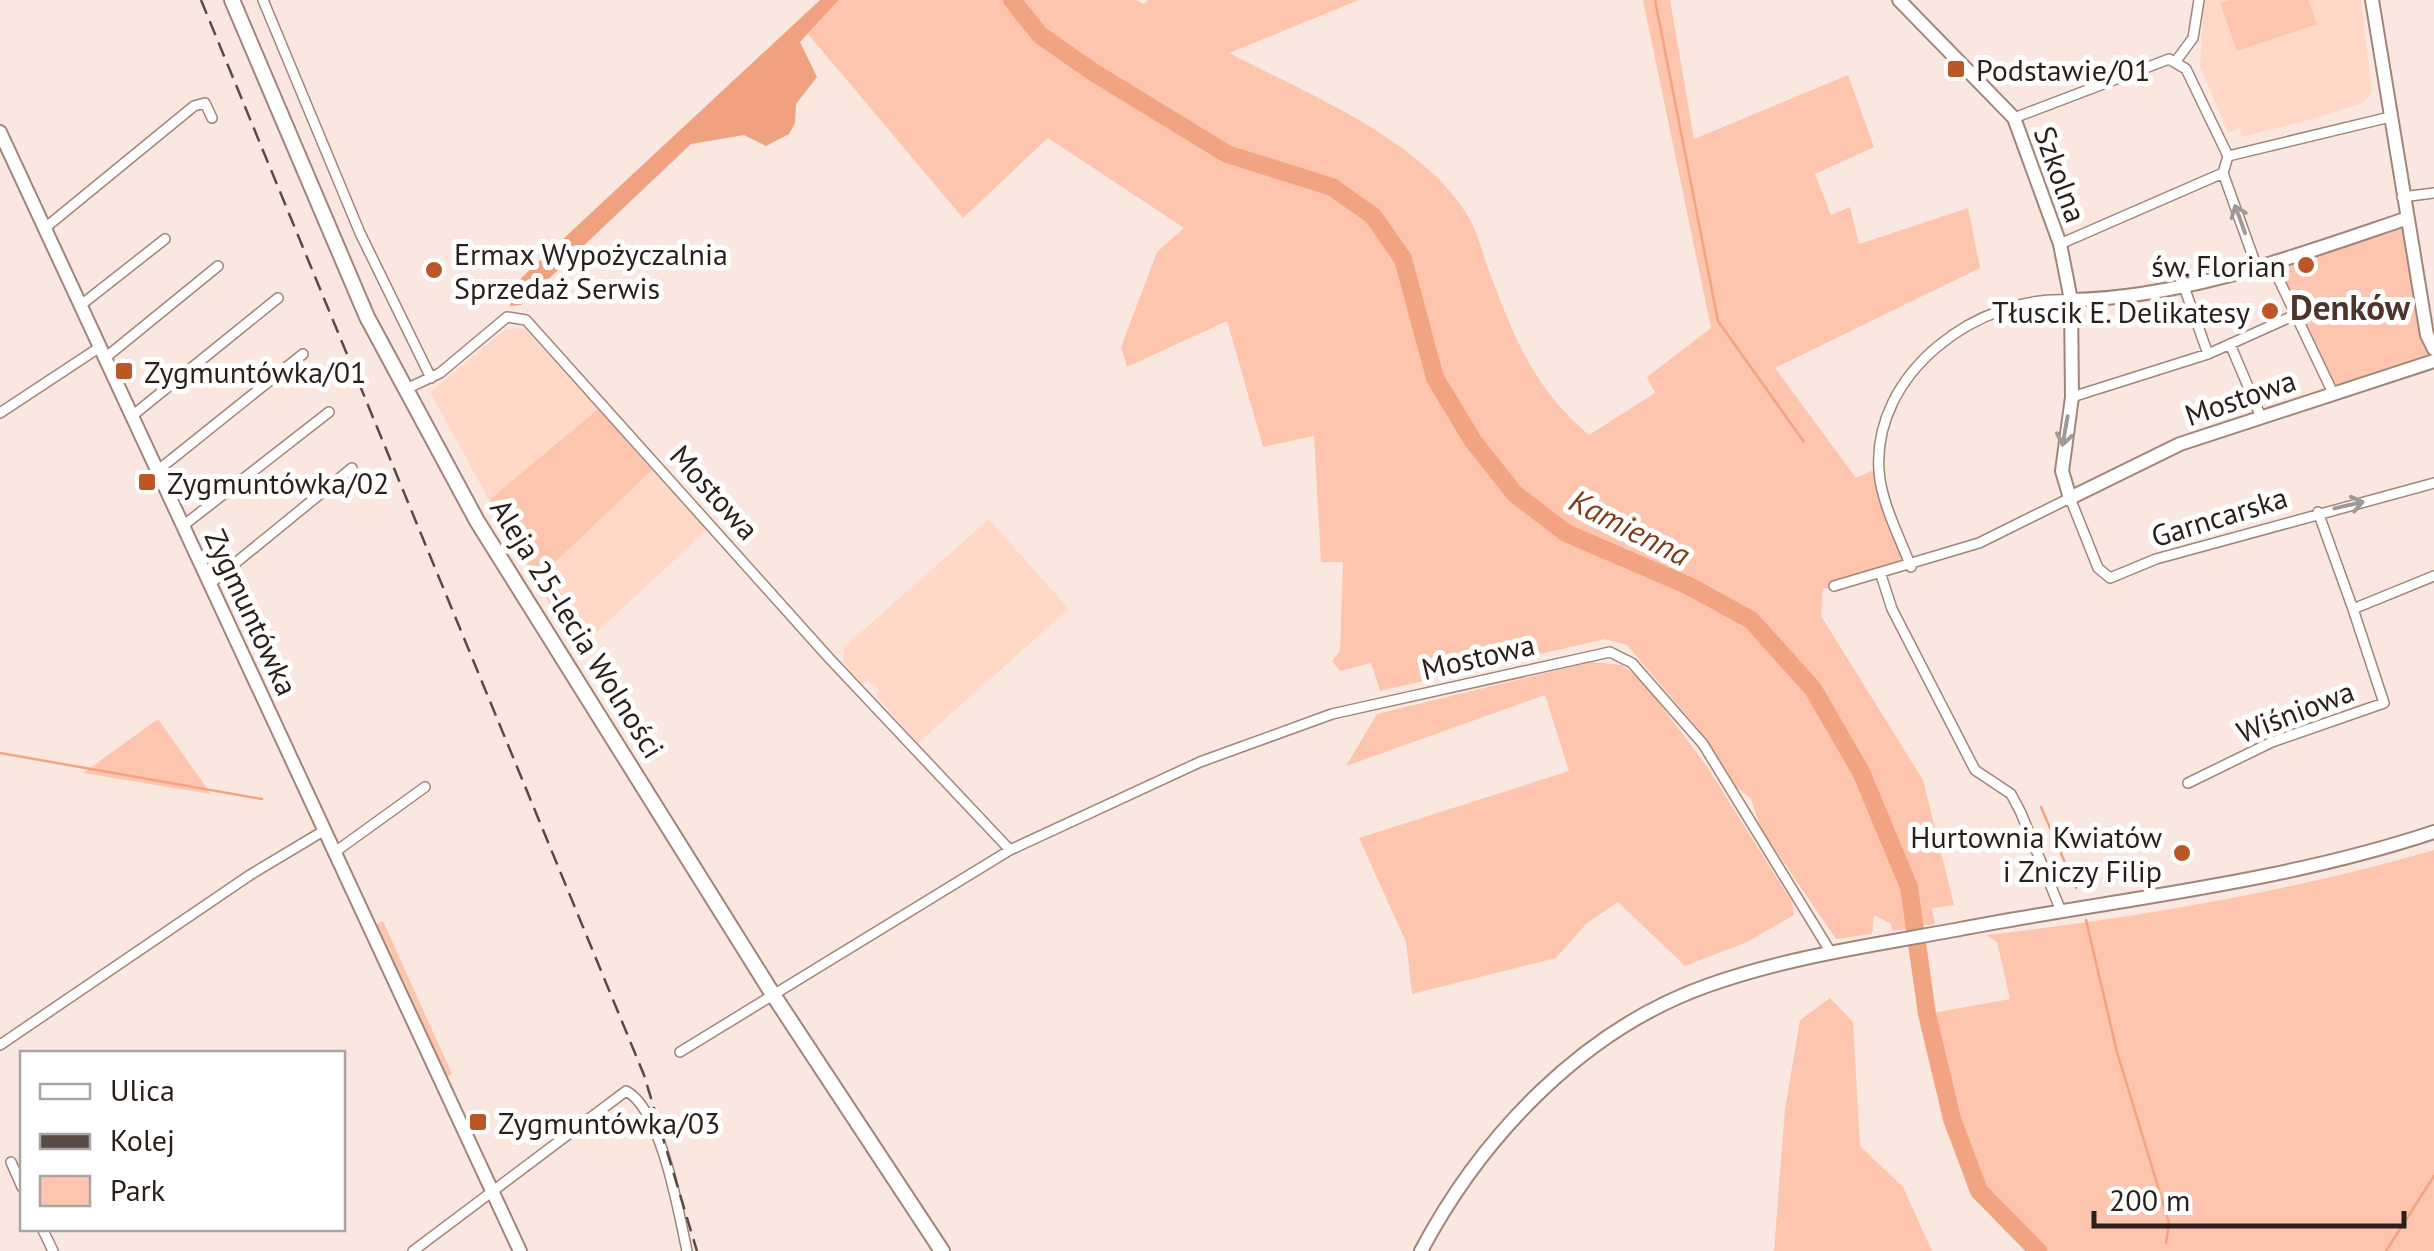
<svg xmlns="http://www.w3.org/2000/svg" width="2434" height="1251" font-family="'PT Sans',sans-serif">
<rect width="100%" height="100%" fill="#fae8e0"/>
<path fill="#ffd8c8" d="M2204,0h157l11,92 -9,11 -61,19 -60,15 -2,-9 -12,5 -28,-66z
M523,328l75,81 -109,91 -59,-108 76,-63z
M652,470l55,60 -118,109 -42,-69z
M989,519l80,90 -151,134 -41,-46 1,-8 -10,-8 -6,2 -19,-20 1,-16z"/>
<path fill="#fdc5ae" d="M839,0h297l8,4 4,-4h211l-130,53c77,40 194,87 239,163 10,17 15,39 22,58 27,69 42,111 99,161l66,-42 -8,-16 64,-49 -68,-328h27l24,139 154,-64 26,72 -59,27 16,41 19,-8 9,37 109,-36 12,60 -205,100 81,110 22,-10 33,99 -88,22 -2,27 102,164 31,125 -22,3 3,16 -43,7 -1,-7 -17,-9 -2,19 -36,5 -75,-110 -10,-30 -15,-12 -36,-56 -73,-86 -22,-6 -225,52 -9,-28 -31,8 -8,-10 8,-10 3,-89h-22l-7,-126 -51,11 -36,-126 -100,46 -6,-20 36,-95 27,-24 -136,-90 -85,80 -155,-184z
M2229,0h79l9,24 -80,27 -17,-48z
M2405,219l29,142 -102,30 -61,-128z
M598,409l54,61 -105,100 42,69 -12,11 -88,-150z
M1591,662l31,3 22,18 62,82 86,137 2,13 -47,27 -62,24 -67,-64 -31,21 -31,35 -144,36 -6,-52 -47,-104 210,-67 -24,-76 -199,71 31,-52z
M158,719l53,75 -128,-21z
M2434,850v401h-396c-79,-57 -90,-149 -111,-237l83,-15 -13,-57 -11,-7c150,-17 302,-43 448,-85z
M383,921l69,153 -5,3 -71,-152z
M1830,998l23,24 7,124 43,41 29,64h-158l11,-142 15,-89z"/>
<path fill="#f0a180" d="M820,0h19l-39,42 17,35 -21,27 -1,19 -6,11 -23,12 -22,-11 -53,9 -170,161 -11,1 -1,-15 10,-11z"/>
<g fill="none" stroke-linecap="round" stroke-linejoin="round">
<path stroke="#f2a381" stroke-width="2.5" d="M1655,0l63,321 86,121
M0,753l262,46
M2041,807l35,81
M2086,920l31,132 52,171 -3,20
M2386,1251l48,-75"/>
<path stroke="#f2a381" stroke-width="18" d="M1012,0l28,35 53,37 134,82 105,33 41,29 30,43 32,119 38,63 42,53 51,39 123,53 62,34 62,69 48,83 48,115 18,127 25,105 27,72 59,60"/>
<g stroke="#a18579" stroke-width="12">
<path id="street" d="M263,0l97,233 71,145
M2176,61l17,-23 6,-38
M2014,118l155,-59 17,10 42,87
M2228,156l162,-39
M2223,173l33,92
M2402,197l32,-4
M45,228l149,-122 11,-3 7,15
M2060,244l163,-71 5,-17
M2271,263l61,128
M2183,284l25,70
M81,305l84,-66
M2230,344l31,73
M105,358l113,-92
M404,390l36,-17 67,-56 19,3 303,338 181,192
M2072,397l136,-43 87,-39
M0,413l100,-66
M132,416l146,-118
M157,471l146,-117
M2318,512l35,97
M184,525l145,-113
M1911,567c-11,-29 -30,-65 -32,-96 -7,-98 99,-177 192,-171
M1881,575l11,34 83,161 36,24 10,19 40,98
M211,583l141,-115
M1834,586l145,-43 91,-45 28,70 12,10 46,-19 278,-76
M2188,783l84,-41 112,-39 -31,-94 81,-33
M335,852l90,-65
M0,1045l250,-170 75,-45
M680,1052l330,-202 190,-88 132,-48 278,-62 22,11 71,81 127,207
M11,1162l11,25
M42,1228l11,23
M413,1251l213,-160c35,17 53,123 61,160"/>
</g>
<g stroke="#a18579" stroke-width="16">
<path id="secondary" d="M1899,0l115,118 46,126 11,56 1,97 -10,74 8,27 110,-54 254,-83
M2372,0l55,335 7,14
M0,132l520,1119
M2071,300c113,-2 228,-45 334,-81
M1421,1251c61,-115 162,-222 288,-266 82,-29 166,-40 251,-56 158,-30 321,-46 474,-97"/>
</g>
<g stroke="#a18579" stroke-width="18">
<path id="primary" d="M232,0l135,317 110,204 295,472 170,258"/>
</g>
<use href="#street" stroke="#fff" stroke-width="9"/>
<use href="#secondary" stroke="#fff" stroke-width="12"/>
<use href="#primary" stroke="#fff" stroke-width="14"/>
<path stroke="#584b46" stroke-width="2.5" stroke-dasharray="15 8" stroke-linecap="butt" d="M201,0l443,1075 53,176"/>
</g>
<defs><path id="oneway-shaft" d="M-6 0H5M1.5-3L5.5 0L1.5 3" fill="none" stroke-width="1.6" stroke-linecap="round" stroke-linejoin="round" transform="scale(2.5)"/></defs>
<g stroke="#9f9a98">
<use href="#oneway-shaft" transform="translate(2240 219) rotate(-110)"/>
<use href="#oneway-shaft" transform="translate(2065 431) rotate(100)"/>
<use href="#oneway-shaft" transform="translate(2349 505) rotate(-13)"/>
</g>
<g fill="#bc5725" stroke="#fff" stroke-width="4">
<rect x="1946" y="59" width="20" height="20" rx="5"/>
<circle cx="2306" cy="265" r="10"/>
<circle cx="434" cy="270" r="10"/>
<circle cx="2270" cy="311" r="10"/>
<rect x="114" y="361" width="20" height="20" rx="5"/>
<rect x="137" y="472" width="20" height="20" rx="5"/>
<circle cx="2182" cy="853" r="10"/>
<rect x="468" y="1112" width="20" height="20" rx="5"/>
</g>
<g text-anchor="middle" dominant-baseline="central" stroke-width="10" stroke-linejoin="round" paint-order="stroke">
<g font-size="30" fill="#2a1f1a" stroke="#fff" text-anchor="start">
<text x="1976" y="69">Podstawie/01</text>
<text x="454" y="253">Ermax Wypożyczalnia<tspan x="454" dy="34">Sprzedaż Serwis</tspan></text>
<text x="2286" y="265" text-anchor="end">św. Florian</text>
<text x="2250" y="311" text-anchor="end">Tłuscik E. Delikatesy</text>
<text x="144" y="371">Zygmuntówka/01</text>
<text x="167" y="482">Zygmuntówka/02</text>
<text x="2162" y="836" text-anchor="end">Hurtownia Kwiatów<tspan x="2162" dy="34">i Zniczy Filip</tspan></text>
<text x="498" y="1122">Zygmuntówka/03</text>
</g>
<g font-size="30" fill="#2a1f1a" stroke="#fff">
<text transform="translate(2061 174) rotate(70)">Szkolna</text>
<text transform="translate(2240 397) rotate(-19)">Mostowa</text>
<text transform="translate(715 492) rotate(48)">Mostowa</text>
<text transform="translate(2219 516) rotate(-17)">Garncarska</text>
<text transform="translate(252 612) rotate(65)">Zygmuntówka</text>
<text transform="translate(578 628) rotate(58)">Aleja 25-lecia Wolności</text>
<text transform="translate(1478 656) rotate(-13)">Mostowa</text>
<text transform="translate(2295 711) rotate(-21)">Wiśniowa</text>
</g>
<g font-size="32" font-style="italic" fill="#823b19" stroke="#fff">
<text transform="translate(1630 527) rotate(27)">Kamienna</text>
</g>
<g font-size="35" font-weight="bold" fill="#4d352b" stroke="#fff">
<text x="2350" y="307">Denków</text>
</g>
</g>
<rect x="20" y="1051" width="325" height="180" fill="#ffffff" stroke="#aaa5a3" stroke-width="2.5"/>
<rect x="40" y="1084" width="50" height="15" fill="#ffffff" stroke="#aaa5a3" stroke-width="2.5"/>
<text x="110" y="1101" font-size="30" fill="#2a1f1a">Ulica</text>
<rect x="40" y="1134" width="50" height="15" fill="#584b46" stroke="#aaa5a3" stroke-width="2.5"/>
<text x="110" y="1151" font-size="30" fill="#2a1f1a">Kolej</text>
<rect x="40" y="1176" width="50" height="30" fill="#fdc5ae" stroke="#aaa5a3" stroke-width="2.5"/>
<text x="110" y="1201" font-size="30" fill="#2a1f1a">Park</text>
<path d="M2094 1211v15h310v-15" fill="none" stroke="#2a1f1a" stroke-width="5"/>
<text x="2109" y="1211" font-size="30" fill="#2a1f1a" stroke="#ffffff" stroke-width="8" paint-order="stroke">200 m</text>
</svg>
